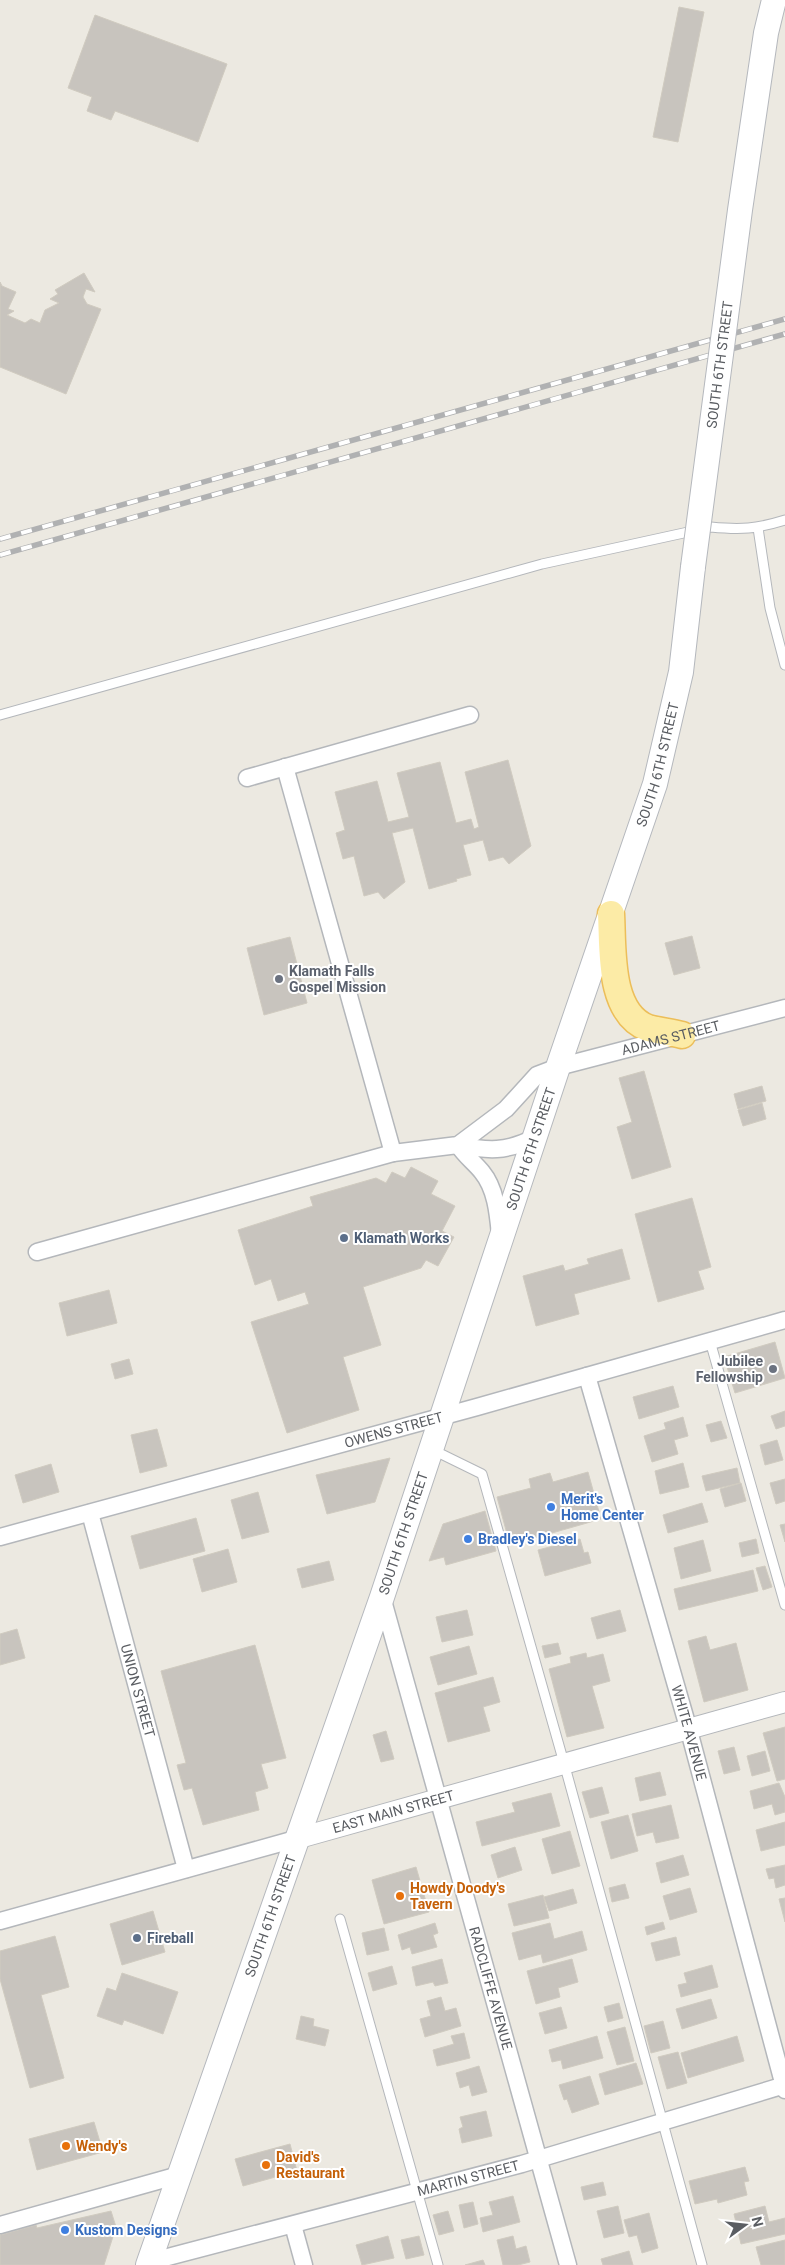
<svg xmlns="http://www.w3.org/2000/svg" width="785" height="2265" font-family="Roboto,sans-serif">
<rect width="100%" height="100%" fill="#ece9e1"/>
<path fill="#c8c4be" stroke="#d0cbc0" d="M679,7l25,5 -26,130 -25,-5z
M95,15l132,49 -29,78 -83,-31 -4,9 -24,-9 5,-14 -24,-9z
M84,273l11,19 -9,-3 -3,8 4,7 14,5 -35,85 -66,-27v-85l2,4 14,6 -8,17 6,2 -7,4 18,8 6,-4 9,4 5,-13 14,-7 -9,-4 8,-5 -3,-4z
M508,760l23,86 -22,18 -6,-7 -14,4 -6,-21 -20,5 8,30 -15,4 1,2 -28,8 -16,-61 -21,5 13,49 -21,17 -6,-7 -14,4 -10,-40 -11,3 -7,-26 9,-3 -10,-38 42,-11 11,41 21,-5 -12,-44 43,-11 16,61 15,-4 3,10 5,-2 -14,-55z
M692,936l8,32 -26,7 -9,-32z
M290,937l17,66 -43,12 -17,-67z
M644,1071l27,96 -39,12 -15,-52 15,-5 -13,-44z
M762,1086l4,15 -28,8 -4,-15z
M762,1103l4,16 -23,7 -5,-16z
M411,1167l27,14 -7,13 24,12 -13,25 12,6 -16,29 -12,-6 -5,8 -58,19 18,58 -38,12 16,53 -72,23 -36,-111 58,-18 -4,-12 -27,9 -7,-22 -16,6 -17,-55 75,-24 -3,-9 66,-19 10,5 6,-11 13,6z
M692,1198l19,69 -13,4 6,18 -46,13 -23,-88z
M622,1249l8,30 -56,15 5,20 -43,12 -13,-50 40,-11 2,6 24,-7 -2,-5z
M109,1290l8,33 -50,13 -8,-33z
M775,1342l10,36 -50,15 -11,-36z
M129,1359l4,15 -18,5 -4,-15z
M673,1386l6,21 -40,12 -6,-22z
M785,1411v15l-9,3 -5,-13z
M683,1417l5,19 -14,4 4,14 -26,8 -8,-26 22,-7 -2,-6z
M721,1421l6,17 -16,4 -5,-17z
M157,1429l10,37 -27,7 -9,-38z
M777,1440l6,20 -18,5 -5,-20z
M390,1458l-15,44 -48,12 -11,-39z
M683,1463l6,24 -29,7 -5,-23z
M51,1464l8,28 -36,11 -8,-28z
M737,1468l3,15 -34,8 -4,-15z
M588,1472l13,47 -91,26 -13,-48 34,-9 -2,-9 21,-6 3,9z
M785,1479v22l-9,3 -6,-21z
M741,1483l5,18 -21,6 -5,-18z
M258,1492l11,40 -27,7 -11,-39z
M702,1503l6,19 -40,11 -5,-18z
M485,1511l11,40 -50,14 -2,-8 -15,4 14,-37z
M196,1518l9,33 -65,18 -9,-33z
M785,1524v18l-5,-17z
M580,1539l4,14 4,-1 3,11 -46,13 -7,-26z
M756,1539l3,14 -17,4 -3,-14z
M703,1540l8,31 -30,8 -7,-31z
M228,1549l9,33 -35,10 -9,-33z
M329,1561l5,19 -32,8 -5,-19z
M765,1566l7,21 -9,3 -7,-22z
M753,1570l5,21 -79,19 -5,-21z
M467,1610l6,25 -31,7 -6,-25z
M620,1610l6,21 -29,8 -6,-21z
M17,1629l8,29 -25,7v-31z
M706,1636l4,14 26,-7 12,47 -44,12 -16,-61z
M558,1643l3,11 -16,4 -3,-12z
M255,1645l31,113 -25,6 7,24 -13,4 4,18 -56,15 -11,-37 -8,2 -7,-25 9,-2 -25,-92z
M469,1646l8,28 -39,11 -8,-28z
M586,1653l1,5 16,-4 7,27 -18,5 12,42 -37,9 -18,-68 22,-6 -1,-6z
M493,1677l7,25 -17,5 7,24 -42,11 -13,-49z
M785,1727v52l-8,2 -14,-48z
M386,1731l8,28 -13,3 -8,-27z
M734,1747l6,23 -16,4 -6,-23z
M765,1751l5,20 -18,5 -5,-20z
M660,1772l6,23 -26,6 -5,-23z
M779,1783l6,14v15l-10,3 -3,-11 -18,5 -4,-18z
M602,1787l7,26 -19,5 -8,-26z
M551,1793l9,33 -78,20 -6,-24 39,-10 -3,-9z
M671,1805l8,33 -23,5 -3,-11 -16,4 -5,-22z
M628,1815l10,36 -27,8 -10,-37z
M785,1822v23l-24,6 -5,-21z
M570,1831l10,35 -28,8 -10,-35z
M515,1847l7,23 -24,8 -7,-23z
M683,1855l6,20 -28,8 -5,-20z
M785,1865v20l-9,3 -2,-10 -5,1 -3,-10z
M416,1867l13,45 -45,12 -12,-44z
M625,1884l4,14 -17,4 -3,-14z
M690,1888l7,24 -27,8 -7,-24z
M573,1889l4,14 -28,8 -5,-14z
M543,1895l6,23 -35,8 -6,-22z
M785,1898v24l-6,-23z
M153,1911l12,41 -43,13 -12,-41z
M663,1922l2,7 -18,6 -2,-8z
M435,1923l3,10 -5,2 4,12 -25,7 -2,-7 -8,3 -4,-15z
M550,1923l4,16 28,-8 5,19 -44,13 -2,-9 -22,6 -7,-27z
M384,1928l5,22 -22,5 -5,-22z
M55,1936l14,51 -28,8 23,83 -34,10 -30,-109v-28z
M676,1937l4,18 -24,6 -5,-18z
M442,1959l6,24 -13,3 -2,-4 -17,4 -4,-19z
M572,1959l6,23 -20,6 2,9 -24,7 -9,-33z
M712,1965l6,22 -37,10 -3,-12 9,-2 -3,-10z
M392,1966l5,18 -24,7 -5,-18z
M122,1973l56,19 -15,42 -39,-14 -2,5 -25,-9 10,-28 9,3z
M441,1997l4,14 11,-3 5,18 -36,11 -5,-18 11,-3 -4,-15z
M711,1999l6,19 -35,11 -6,-20z
M619,2003l4,15 -15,4 -4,-15z
M561,2007l6,21 -22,6 -6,-21z
M301,2016l13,3 -1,7 16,4 -4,16 -29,-7z
M663,2021l7,27 -19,5 -7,-27z
M625,2027l9,34 -17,4 -10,-33z
M464,2033l6,25 -33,8 -4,-16 21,-6 -3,-8z
M597,2036l6,22 -40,11 -2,-9 -9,2 -3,-12z
M737,2036l7,25 -56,17 -7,-25z
M678,2052l9,31 -20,6 -9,-32z
M636,2063l7,21 -38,11 -6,-21z
M479,2066l8,26 -15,4 -3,-11 -9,3 -4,-15z
M590,2076l9,28 -27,9 -5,-14 -3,1 -5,-15z
M486,2111l6,25 -30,7 -3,-14 4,-2 -3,-10z
M94,2122l9,30 -66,18 -8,-31z
M290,2144l7,27 -54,15 -8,-27z
M745,2167l4,14 -5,1 3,13 -29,8 -1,-4 -22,5 -6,-23z
M603,2182l3,13 -22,5 -3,-13z
M513,2196l7,26 -37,10 -3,-14 13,-3 -4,-13z
M473,2202l5,22 -14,4 -5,-23z
M618,2206l6,27 -20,5 -7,-27z
M765,2206l4,16 16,-4v16l-44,10 -7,-30z
M111,2211l5,16 -12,38h-104v-30l36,-10 1,3z
M448,2211l6,20 -15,4 -6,-20z
M649,2213l9,35 -16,5 -5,-18 -8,2 -5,-17z
M388,2236l6,22 -32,7 -6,-20z
M419,2236l5,19 -18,4 -5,-19z
M513,2236l3,13 10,-3 4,16 -12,3h-15l-6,-25z
M785,2240v25h-24l-5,-18z
M629,2251l4,14h-30l-2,-6z
M483,2260l2,5h-20z"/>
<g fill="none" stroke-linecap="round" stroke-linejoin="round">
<g stroke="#b4b7bb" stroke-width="11">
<path id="service" d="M758,528l12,80 15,57
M0,715l542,-151 169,-37c30,3 45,2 74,-7
M710,1341l75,264
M433,1450l49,24 82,289 138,502
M340,1919l98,346"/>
</g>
<g stroke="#b4b7bb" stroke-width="19">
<g id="minor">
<path d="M285,767l108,386"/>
<path d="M247,778l223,-63"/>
<path d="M458,1145c7,11 16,17 24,27 14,17 16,42 18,63"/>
<path d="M458,1145c30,6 48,7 76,-7"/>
<path id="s1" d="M37,1252l356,-99 65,-8 48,-36 31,-34 21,-8 227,-59"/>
<path id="s2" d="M587,1376l101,351 97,363"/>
<path id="s3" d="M90,1513l96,356"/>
<path id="s4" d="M0,1537l477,-130 308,-87"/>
<path id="s5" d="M382,1597l186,668"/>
<path d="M0,1921l299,-83"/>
<path d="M0,2225l179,-50"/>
<path d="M293,2225l11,40"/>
<path id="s6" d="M149,2262l373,-98 263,-79"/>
</g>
</g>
<g stroke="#b4b7bb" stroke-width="22">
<g id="tertiary">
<path id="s7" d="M299,1838l486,-136"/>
</g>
</g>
<g stroke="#b5b8bd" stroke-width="26">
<g id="secondary">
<path id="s8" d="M148,2265l234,-668 176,-530 97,-283 26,-112 12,-105"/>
</g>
</g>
<g stroke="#ecbe5a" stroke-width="29">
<path id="primary" d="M611,914c2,34 -3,99 37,114 11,3 23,4 34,7"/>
</g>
<use href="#service" stroke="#fff" stroke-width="9"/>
<use href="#minor" stroke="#fff" stroke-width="16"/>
<use href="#tertiary" stroke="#fff" stroke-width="20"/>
<use href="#secondary" stroke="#fff" stroke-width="24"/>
<use href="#primary" stroke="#fceba6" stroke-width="26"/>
<g stroke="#b0b1b2" stroke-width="5.5">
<path id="rail" d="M0,539l785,-220
M0,555l785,-221"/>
</g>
<use href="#rail" stroke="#fff" stroke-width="4" stroke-dasharray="11" stroke-linecap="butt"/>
<g stroke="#b5b8bd" stroke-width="26" stroke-linecap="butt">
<g id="secondary-bridge">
<path id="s9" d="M693,567l47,-357 26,-177 8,-33"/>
</g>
</g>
<use href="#secondary-bridge" stroke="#fff" stroke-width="24"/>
</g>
<g fill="#6b7280" stroke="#fff" stroke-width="2">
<circle cx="279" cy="979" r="5"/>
<circle cx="773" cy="1369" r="5"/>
</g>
<g fill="#5c6f8a" stroke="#fff" stroke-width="2">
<circle cx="344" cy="1238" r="5"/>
<circle cx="137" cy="1938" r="5"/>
</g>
<g fill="#3f7fe0" stroke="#fff" stroke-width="2">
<circle cx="551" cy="1507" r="5"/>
<circle cx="468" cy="1539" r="5"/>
<circle cx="65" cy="2230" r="5"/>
</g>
<g fill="#e8710a" stroke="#fff" stroke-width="2">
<circle cx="400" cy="1896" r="5"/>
<circle cx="66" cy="2146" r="5"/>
<circle cx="266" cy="2165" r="5"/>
</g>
<g text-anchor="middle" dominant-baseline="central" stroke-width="4" stroke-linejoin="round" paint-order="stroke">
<g font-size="14" fill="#5a5d62" stroke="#fff">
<text stroke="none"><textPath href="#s9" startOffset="204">SOUTH 6TH STREET</textPath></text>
<text stroke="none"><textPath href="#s8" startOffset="1585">SOUTH 6TH STREET</textPath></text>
<text stroke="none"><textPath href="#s1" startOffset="680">ADAMS STREET</textPath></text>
<text stroke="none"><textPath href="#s8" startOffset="1180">SOUTH 6TH STREET</textPath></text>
<text stroke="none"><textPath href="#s4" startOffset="408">OWENS STREET</textPath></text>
<text stroke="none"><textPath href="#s8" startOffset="775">SOUTH 6TH STREET</textPath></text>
<text stroke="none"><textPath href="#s3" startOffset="184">UNION STREET</textPath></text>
<text stroke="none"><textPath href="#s2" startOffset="371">WHITE AVENUE</textPath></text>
<text stroke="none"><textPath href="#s7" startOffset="98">EAST MAIN STREET</textPath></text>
<text stroke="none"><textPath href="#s8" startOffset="370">SOUTH 6TH STREET</textPath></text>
<text stroke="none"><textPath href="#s5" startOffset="406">RADCLIFFE AVENUE</textPath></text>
<text stroke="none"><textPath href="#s6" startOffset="330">MARTIN STREET</textPath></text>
</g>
<g font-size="14" font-weight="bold" fill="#5b616d" stroke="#fff" text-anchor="start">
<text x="289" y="971">Klamath Falls<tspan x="289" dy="16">Gospel Mission</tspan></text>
<text x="763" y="1361" text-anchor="end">Jubilee<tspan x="763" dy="16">Fellowship</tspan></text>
</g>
<g font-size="14" font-weight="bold" fill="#4e5e75" stroke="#fff" text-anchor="start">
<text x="354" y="1238">Klamath Works</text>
<text x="147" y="1938">Fireball</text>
</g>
<g font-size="14" font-weight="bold" fill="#366cbe" stroke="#fff" text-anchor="start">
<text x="561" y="1499">Merit's<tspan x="561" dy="16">Home Center</tspan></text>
<text x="478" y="1539">Bradley's Diesel</text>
<text x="75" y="2230">Kustom Designs</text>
</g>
<g font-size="14" font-weight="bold" fill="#c56008" stroke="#fff" text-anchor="start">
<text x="410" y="1888">Howdy Doody's<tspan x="410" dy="16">Tavern</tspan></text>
<text x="76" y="2146">Wendy's</text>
<text x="276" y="2157">David's<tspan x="276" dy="16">Restaurant</tspan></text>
</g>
</g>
<g transform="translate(745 2225) rotate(75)" stroke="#ffffff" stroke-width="4" paint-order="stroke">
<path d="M0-4L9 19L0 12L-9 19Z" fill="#5a5d62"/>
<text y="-8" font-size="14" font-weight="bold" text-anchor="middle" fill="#5a5d62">N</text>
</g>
</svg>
